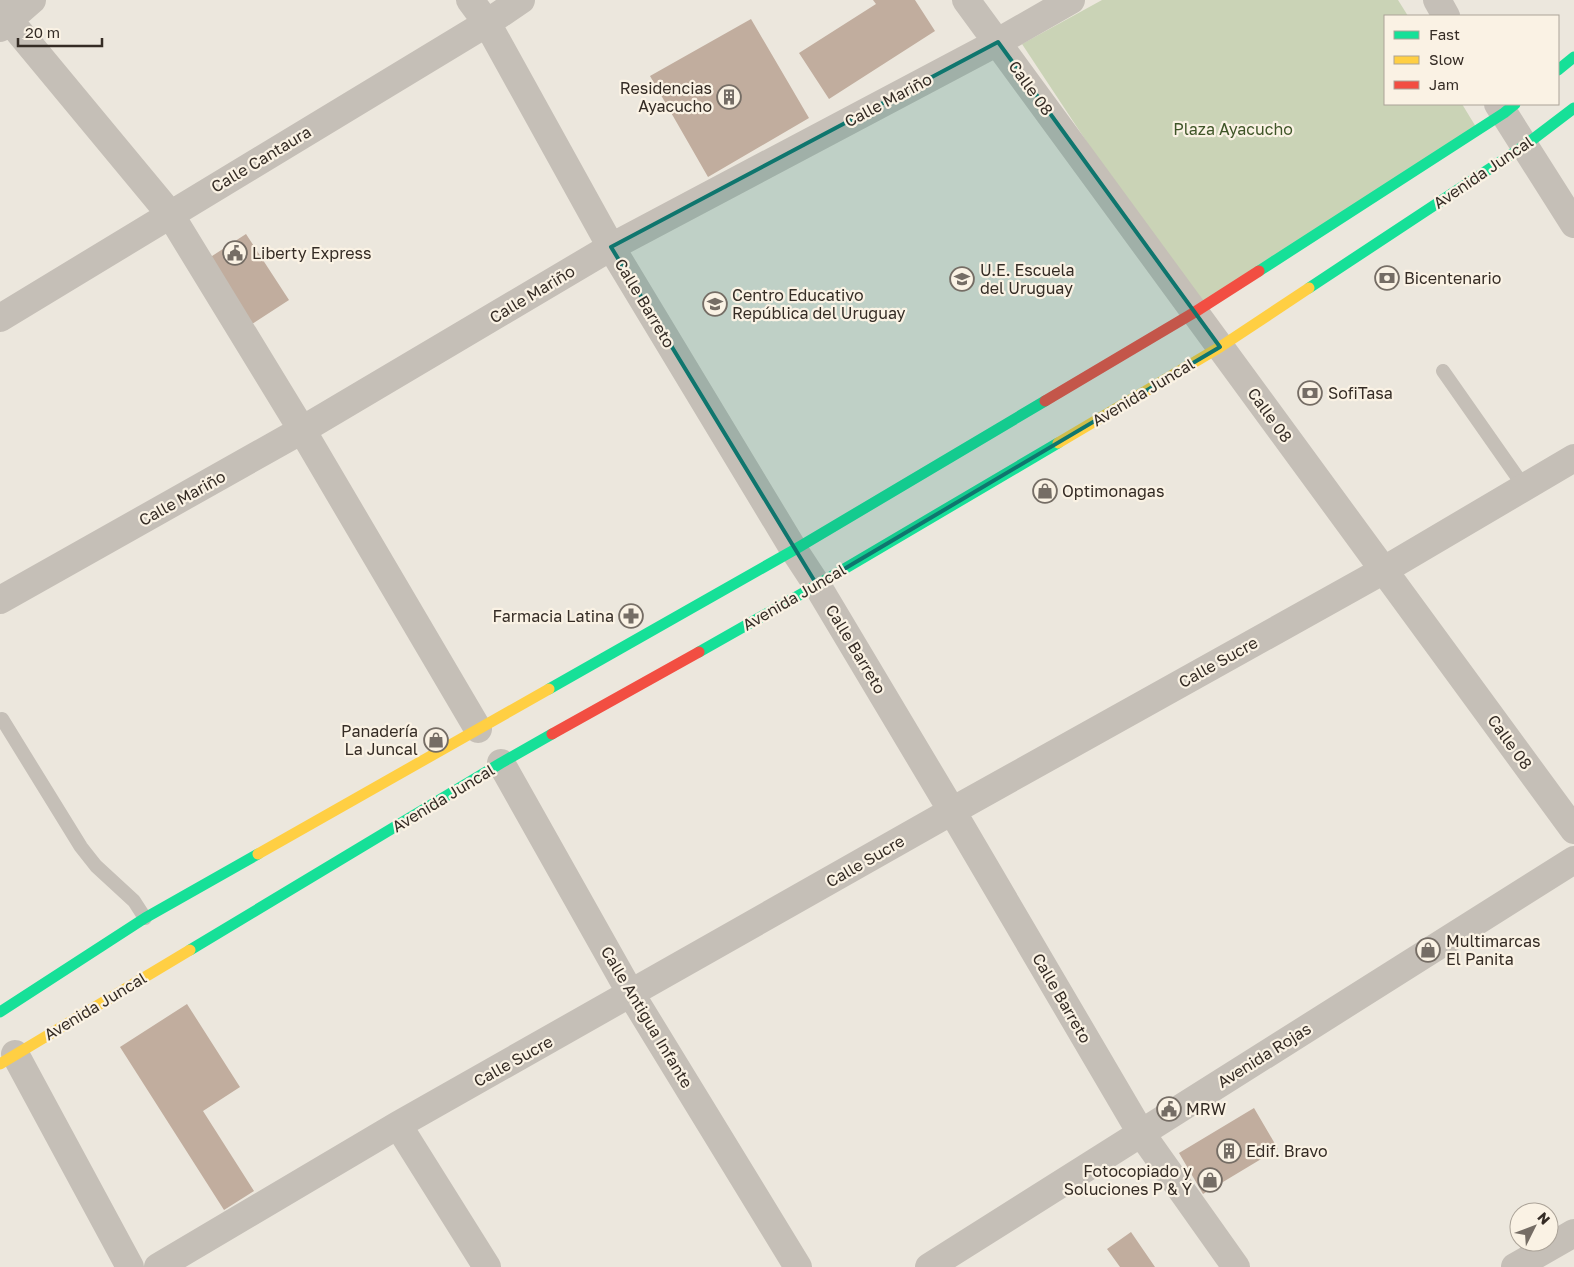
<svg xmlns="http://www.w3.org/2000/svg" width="1574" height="1267" font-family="'Golos Text',sans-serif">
<rect width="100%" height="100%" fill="#ece7dd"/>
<path fill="#cad3b6" d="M1102,0h296l10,16h-23v88h77l14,23 -280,180 -174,-263z"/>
<path fill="#c1ad9e" d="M873,0h42l20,31 -106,68 -30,-46 77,-49z
M751,19l58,99 -101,59 -58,-101z
M246,234l43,66 -37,24 -43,-66z
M187,1004l53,83 -37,24 51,80 -30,19 -104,-163z
M1254,1108l24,41 -75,45 -24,-41z
M1131,1232l24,35h-35l-13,-18z"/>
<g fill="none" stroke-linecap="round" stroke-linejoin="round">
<path stroke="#c5bfb7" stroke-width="14" d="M1443,371l82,117
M2,719l79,128 15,19 38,35 11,17"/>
<path stroke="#c5bfb7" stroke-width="28" d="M470,0l17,23 124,224 183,303 23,35 135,226 189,322 95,134
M966,0l608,830
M1437,0l9,16
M0,9l170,205 132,216 176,299
M0,28l32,-28
M1498,104l76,120
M0,318l487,-295 34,-23
M0,600l302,-170 309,-183 387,-205 73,-42
M501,763l130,231 167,273
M15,1054l115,213
M398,1125l89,142
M158,1267l240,-142 554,-314 432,-241 190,-112
M929,1267l645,-407
M1515,1267l59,-34"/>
<path stroke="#16e098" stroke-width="11" d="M1558,70l16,-13
M1259,271l245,-158 11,-9
M1309,288l215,-142 50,-38
M699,652l118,-67 241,-142
M549,689l245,-139 251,-149
M190,950l311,-187 51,-29
M0,1012l145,-94 113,-64"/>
<path stroke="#ffcf43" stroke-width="11" d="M1058,443l162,-96 89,-59
M258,854l291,-165
M0,1064l190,-114"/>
<path stroke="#f24e42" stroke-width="11" d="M1045,401l150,-89 64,-41
M552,734l147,-82"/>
</g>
<path fill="#0f766e" fill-opacity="0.2" stroke="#0f766e" stroke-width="4" stroke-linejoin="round" d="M998,42l222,305 -403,238 -206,-338z"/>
<defs>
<g id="building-ring" transform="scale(1.25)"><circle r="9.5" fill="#faf2e4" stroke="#756d65" stroke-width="1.5"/><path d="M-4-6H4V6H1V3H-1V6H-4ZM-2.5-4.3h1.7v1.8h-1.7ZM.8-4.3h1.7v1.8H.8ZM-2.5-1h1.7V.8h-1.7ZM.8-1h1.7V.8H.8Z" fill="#756d65"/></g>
<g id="civic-ring" transform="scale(1.25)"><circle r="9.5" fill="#faf2e4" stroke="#756d65" stroke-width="1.5"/><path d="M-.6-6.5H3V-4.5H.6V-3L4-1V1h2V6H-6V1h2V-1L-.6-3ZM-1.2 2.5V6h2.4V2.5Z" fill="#756d65"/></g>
<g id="bank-ring" transform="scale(1.25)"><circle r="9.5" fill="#faf2e4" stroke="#756d65" stroke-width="1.5"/><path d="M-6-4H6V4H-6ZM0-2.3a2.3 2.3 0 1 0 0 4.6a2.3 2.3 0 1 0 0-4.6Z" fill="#756d65"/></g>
<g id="school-ring" transform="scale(1.25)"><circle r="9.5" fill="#faf2e4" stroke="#756d65" stroke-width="1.5"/><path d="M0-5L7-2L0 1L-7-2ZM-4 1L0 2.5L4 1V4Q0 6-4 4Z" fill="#756d65"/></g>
<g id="shop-ring" transform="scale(1.25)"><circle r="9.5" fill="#faf2e4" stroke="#756d65" stroke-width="1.5"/><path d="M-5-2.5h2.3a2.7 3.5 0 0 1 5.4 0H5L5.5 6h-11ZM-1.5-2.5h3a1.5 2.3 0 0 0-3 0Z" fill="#756d65"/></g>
<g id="pharmacy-ring" transform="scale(1.25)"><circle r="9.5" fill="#faf2e4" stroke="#756d65" stroke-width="1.5"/><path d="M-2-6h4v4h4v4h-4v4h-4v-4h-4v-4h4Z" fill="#756d65"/></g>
</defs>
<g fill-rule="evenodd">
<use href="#building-ring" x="729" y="97"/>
<use href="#civic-ring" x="235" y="253"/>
<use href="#bank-ring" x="1387" y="278"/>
<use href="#school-ring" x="962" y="279"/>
<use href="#school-ring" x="715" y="304"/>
<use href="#bank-ring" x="1310" y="393"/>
<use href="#shop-ring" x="1045" y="491"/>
<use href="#pharmacy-ring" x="631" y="616"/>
<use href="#shop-ring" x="436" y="740"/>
<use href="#shop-ring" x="1428" y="950"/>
<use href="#civic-ring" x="1169" y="1109"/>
<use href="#building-ring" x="1229" y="1151"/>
<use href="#shop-ring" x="1210" y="1180"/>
</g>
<g text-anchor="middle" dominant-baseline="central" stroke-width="4.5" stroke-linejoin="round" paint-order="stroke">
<g font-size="16" fill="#352c25" stroke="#faf2e4" text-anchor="start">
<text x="712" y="88" text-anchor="end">Residencias<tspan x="712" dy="18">Ayacucho</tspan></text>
<text x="252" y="253">Liberty Express</text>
<text x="980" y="270">U.E. Escuela<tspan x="980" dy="18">del Uruguay</tspan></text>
<text x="1404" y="278">Bicentenario</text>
<text x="732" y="295">Centro Educativo<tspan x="732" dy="18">República del Uruguay</tspan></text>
<text x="1328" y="393">SofiTasa</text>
<text x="1062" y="491">Optimonagas</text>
<text x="614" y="616" text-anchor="end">Farmacia Latina</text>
<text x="418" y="731" text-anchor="end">Panadería<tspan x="418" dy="18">La Juncal</tspan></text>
<text x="1446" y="941">Multimarcas<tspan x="1446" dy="18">El Panita</tspan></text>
<text x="1186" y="1109">MRW</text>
<text x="1246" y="1151">Edif. Bravo</text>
<text x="1192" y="1171" text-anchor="end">Fotocopiado y<tspan x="1192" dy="18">Soluciones P &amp; Y</tspan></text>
</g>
<g font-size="16" fill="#352c25" stroke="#faf2e4">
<text transform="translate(1031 88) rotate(54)">Calle 08</text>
<text transform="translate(888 100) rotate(-28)">Calle Mariño</text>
<text transform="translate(261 159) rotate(-31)">Calle Cantaura</text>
<text transform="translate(1483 172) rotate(-34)">Avenida Juncal</text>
<text transform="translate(532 294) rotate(-31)">Calle Mariño</text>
<text transform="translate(645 303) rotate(59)">Calle Barreto</text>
<text transform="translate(1143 392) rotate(-31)">Avenida Juncal</text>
<text transform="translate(1270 415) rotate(54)">Calle 08</text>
<text transform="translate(182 498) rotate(-29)">Calle Mariño</text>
<text transform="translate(794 597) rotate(-30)">Avenida Juncal</text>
<text transform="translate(856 649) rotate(59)">Calle Barreto</text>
<text transform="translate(1218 662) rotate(-29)">Calle Sucre</text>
<text transform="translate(1510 742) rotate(54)">Calle 08</text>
<text transform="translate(443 798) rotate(-31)">Avenida Juncal</text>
<text transform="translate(865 861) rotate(-30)">Calle Sucre</text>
<text transform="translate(1062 998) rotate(60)">Calle Barreto</text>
<text transform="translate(95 1006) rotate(-31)">Avenida Juncal</text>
<text transform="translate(647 1017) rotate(59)">Calle Antigua Infante</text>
<text transform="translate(1264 1055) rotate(-32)">Avenida Rojas</text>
<text transform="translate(513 1061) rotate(-29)">Calle Sucre</text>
</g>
<g font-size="16" fill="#3f5528" stroke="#faf2e4">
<text x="1233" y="129">Plaza Ayacucho</text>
</g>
</g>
<rect x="1384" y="15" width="175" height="90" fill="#faf2e4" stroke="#aba398"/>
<rect x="1394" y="31" width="25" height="8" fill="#16e098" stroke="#aba398"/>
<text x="1429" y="40" font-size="15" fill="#352c25">Fast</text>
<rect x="1394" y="56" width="25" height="8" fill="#ffcf43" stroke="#aba398"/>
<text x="1429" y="65" font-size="15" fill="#352c25">Slow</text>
<rect x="1394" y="81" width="25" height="8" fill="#f24e42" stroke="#aba398"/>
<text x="1429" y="90" font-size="15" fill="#352c25">Jam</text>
<g transform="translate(1534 1227) rotate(48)"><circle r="24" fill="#faf2e4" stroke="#aba398"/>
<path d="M0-4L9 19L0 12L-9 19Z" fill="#756d65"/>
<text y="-8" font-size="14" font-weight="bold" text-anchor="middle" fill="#352c25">N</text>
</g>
<path d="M18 38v8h84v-8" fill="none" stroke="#352c25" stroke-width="2.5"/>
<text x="25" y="38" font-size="15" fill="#352c25" stroke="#faf2e4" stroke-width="4" paint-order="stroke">20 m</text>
</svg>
